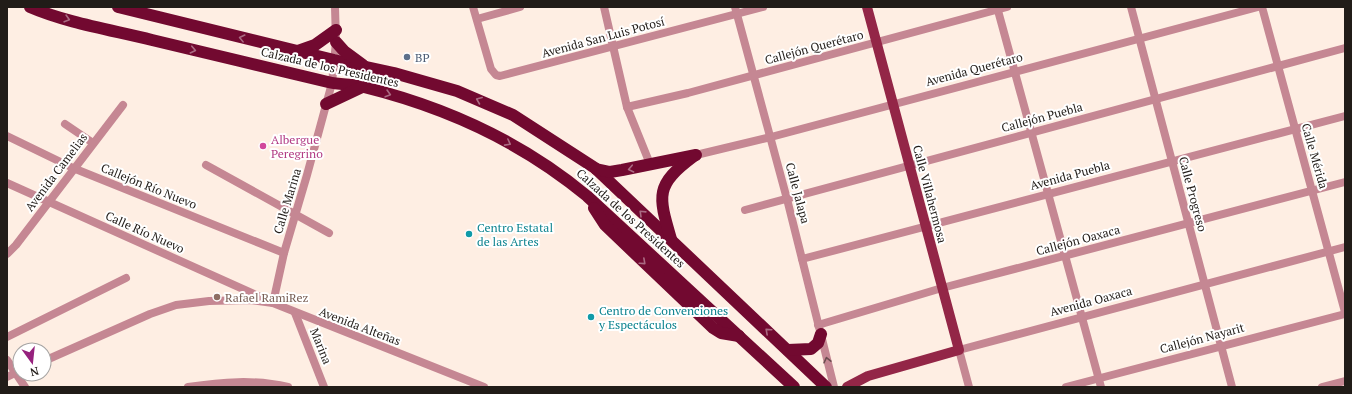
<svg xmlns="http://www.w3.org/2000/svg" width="1352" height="394" viewBox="0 0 1352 394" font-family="'PT Serif',serif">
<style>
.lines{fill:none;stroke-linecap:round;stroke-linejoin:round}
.minor{stroke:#c58793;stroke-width:8}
.major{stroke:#932647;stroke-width:10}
.highway{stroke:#720930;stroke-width:12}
.oneway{stroke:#aa6b83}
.oneway2{stroke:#6b4c4f}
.service-dot{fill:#5c6f8a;stroke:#fff;stroke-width:1.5}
.hotel-dot{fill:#d1479c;stroke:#fff;stroke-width:1.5}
.culture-dot{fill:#0f9aa8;stroke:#fff;stroke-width:1.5}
.education-dot{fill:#8d6e63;stroke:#fff;stroke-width:1.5}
.labels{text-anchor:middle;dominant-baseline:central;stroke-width:4;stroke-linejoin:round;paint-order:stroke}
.street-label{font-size:12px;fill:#211c18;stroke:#fff}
.service-label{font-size:12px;fill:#4e5e75;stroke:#fff;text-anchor:start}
.hotel-label{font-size:12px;fill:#b23c85;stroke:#fff;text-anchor:start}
.culture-label{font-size:12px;fill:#0d838f;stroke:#fff;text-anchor:start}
.education-label{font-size:12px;fill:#785e54;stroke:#fff;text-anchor:start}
</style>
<rect width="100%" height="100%" fill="#feeee3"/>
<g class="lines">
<g class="minor">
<path d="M473,7l18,62 5,6 4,1 263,-69"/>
<path d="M604,7l23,100 23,57"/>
<path d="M735,7l52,192 47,188"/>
<path d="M997,7l104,380"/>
<path d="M1131,7l101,380"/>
<path d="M1262,7l83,305"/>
<path d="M477,19l43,-12"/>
<path d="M627,107l61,-14 319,-86"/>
<path d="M65,124l28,19"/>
<path d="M7,136l66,32 211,85"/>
<path d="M696,155l75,-18 487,-130"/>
<path d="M206,165l123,68"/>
<path d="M7,183l258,116"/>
<path d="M745,210l600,-162"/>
<path d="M7,254l9,-9 107,-140"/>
<path d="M802,259l543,-143"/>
<path d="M273,303l11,-50 23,-78 25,-92 4,-41 -1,-35"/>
<path d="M295,313l29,74"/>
<path d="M818,325l124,-37 403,-106"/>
<path d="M7,337l119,-59"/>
<path d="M7,360l18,27"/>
<path d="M44,361l106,-47 26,-9 33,-4 41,-1 23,3 211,84"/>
<path d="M7,377l12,-6"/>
<path d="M188,387c33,-5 67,-8 100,0"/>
<path d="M969,387l-10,-37 386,-103"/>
<path d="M1066,387l279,-73"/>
<path d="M1322,387l23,-6"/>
</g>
<path class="major" d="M847,387l21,-11 91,-26 -92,-343"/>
<g class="highway">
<path d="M30,7c37,16 82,23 122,33 59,14 117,28 176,42 12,3 24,2 36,5 81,20 158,55 223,109l207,191"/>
<path d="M118,7l216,53 60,13 63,18 56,24 82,53 231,219"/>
<path d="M336,42l8,9 19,14"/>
<path d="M298,51l17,-6 21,-15"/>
<path d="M326,104l36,-17"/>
<path d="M596,169l14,3 12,-2 74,-15"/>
<path d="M594,208l11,17 108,103 8,5 18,3"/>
<path d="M671,239c-13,-44 -16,-54 23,-83"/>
<path d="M788,350l23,-1 7,-6 3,-9"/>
</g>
</g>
<defs><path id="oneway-chevron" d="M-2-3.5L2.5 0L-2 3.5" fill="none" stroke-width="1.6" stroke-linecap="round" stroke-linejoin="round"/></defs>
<g class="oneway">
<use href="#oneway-chevron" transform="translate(67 19) rotate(16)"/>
<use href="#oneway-chevron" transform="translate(242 38) rotate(-166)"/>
<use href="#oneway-chevron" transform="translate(193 50) rotate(13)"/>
<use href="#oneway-chevron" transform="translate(388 94) rotate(16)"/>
<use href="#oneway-chevron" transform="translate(479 100) rotate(-158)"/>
<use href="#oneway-chevron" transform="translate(508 143) rotate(28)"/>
<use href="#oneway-chevron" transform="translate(631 169) rotate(168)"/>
<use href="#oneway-chevron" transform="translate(642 213) rotate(-136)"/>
<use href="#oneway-chevron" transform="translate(643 262) rotate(42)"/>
<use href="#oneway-chevron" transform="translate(768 331) rotate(-138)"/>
</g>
<use class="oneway2" href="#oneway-chevron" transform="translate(827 360) rotate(-103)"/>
<circle class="service-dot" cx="407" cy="57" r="4"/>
<circle class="hotel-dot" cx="263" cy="146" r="4"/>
<g class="culture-dot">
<circle cx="469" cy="234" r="4"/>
<circle cx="591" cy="317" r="4"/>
</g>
<circle class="education-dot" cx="217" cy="297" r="4"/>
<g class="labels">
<g class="street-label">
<text transform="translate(603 37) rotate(-15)">Avenida San Luis Potosí</text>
<text transform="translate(814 47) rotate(-15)">Callejón Querétaro</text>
<text transform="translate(330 67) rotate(13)">Calzada de los Presidentes</text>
<text transform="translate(974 69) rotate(-15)">Avenida Querétaro</text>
<text transform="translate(1042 117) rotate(-15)">Callejón Puebla</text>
<text transform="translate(1315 156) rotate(74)">Calle Mérida</text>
<text transform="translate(56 172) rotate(-53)">Avenida Camelias</text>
<text transform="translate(1070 175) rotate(-15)">Avenida Puebla</text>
<text transform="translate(149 186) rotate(22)">Callejón Río Nuevo</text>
<text transform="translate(798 193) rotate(75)">Calle Jalapa</text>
<text transform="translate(930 194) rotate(75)">Calle Villahermosa</text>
<text transform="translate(1193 194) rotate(75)">Calle Progreso</text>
<text transform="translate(287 201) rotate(-73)">Calle Marina</text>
<text transform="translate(631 218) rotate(42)">Calzada de los Presidentes</text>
<text transform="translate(145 232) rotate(24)">Calle Río Nuevo</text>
<text transform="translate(1078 240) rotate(-15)">Callejón Oaxaca</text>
<text transform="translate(1091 301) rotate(-15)">Avenida Oaxaca</text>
<text transform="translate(360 326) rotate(21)">Avenida Alteñas</text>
<text transform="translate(1202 338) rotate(-15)">Callejón Nayarit</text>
<text transform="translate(321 346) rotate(68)">Marina</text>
</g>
<g class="service-label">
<text x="415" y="57">BP</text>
</g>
<g class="hotel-label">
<text x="271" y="139">Albergue<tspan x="271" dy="14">Peregrino</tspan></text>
</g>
<g class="culture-label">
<text x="477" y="227">Centro Estatal<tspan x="477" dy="14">de las Artes</tspan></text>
<text x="599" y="310">Centro de Convenciones<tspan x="599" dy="14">y Espectáculos</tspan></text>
</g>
<g class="education-label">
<text x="225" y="297">Rafael RamiRez</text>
</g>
</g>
<rect width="1352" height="394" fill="none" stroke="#211c18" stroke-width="16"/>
<g transform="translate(32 362) rotate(165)"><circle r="19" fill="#ffffff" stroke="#a6a4a3"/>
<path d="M0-3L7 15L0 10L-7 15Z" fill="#96217d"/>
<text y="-6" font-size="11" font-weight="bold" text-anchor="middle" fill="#211c18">N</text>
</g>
</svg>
